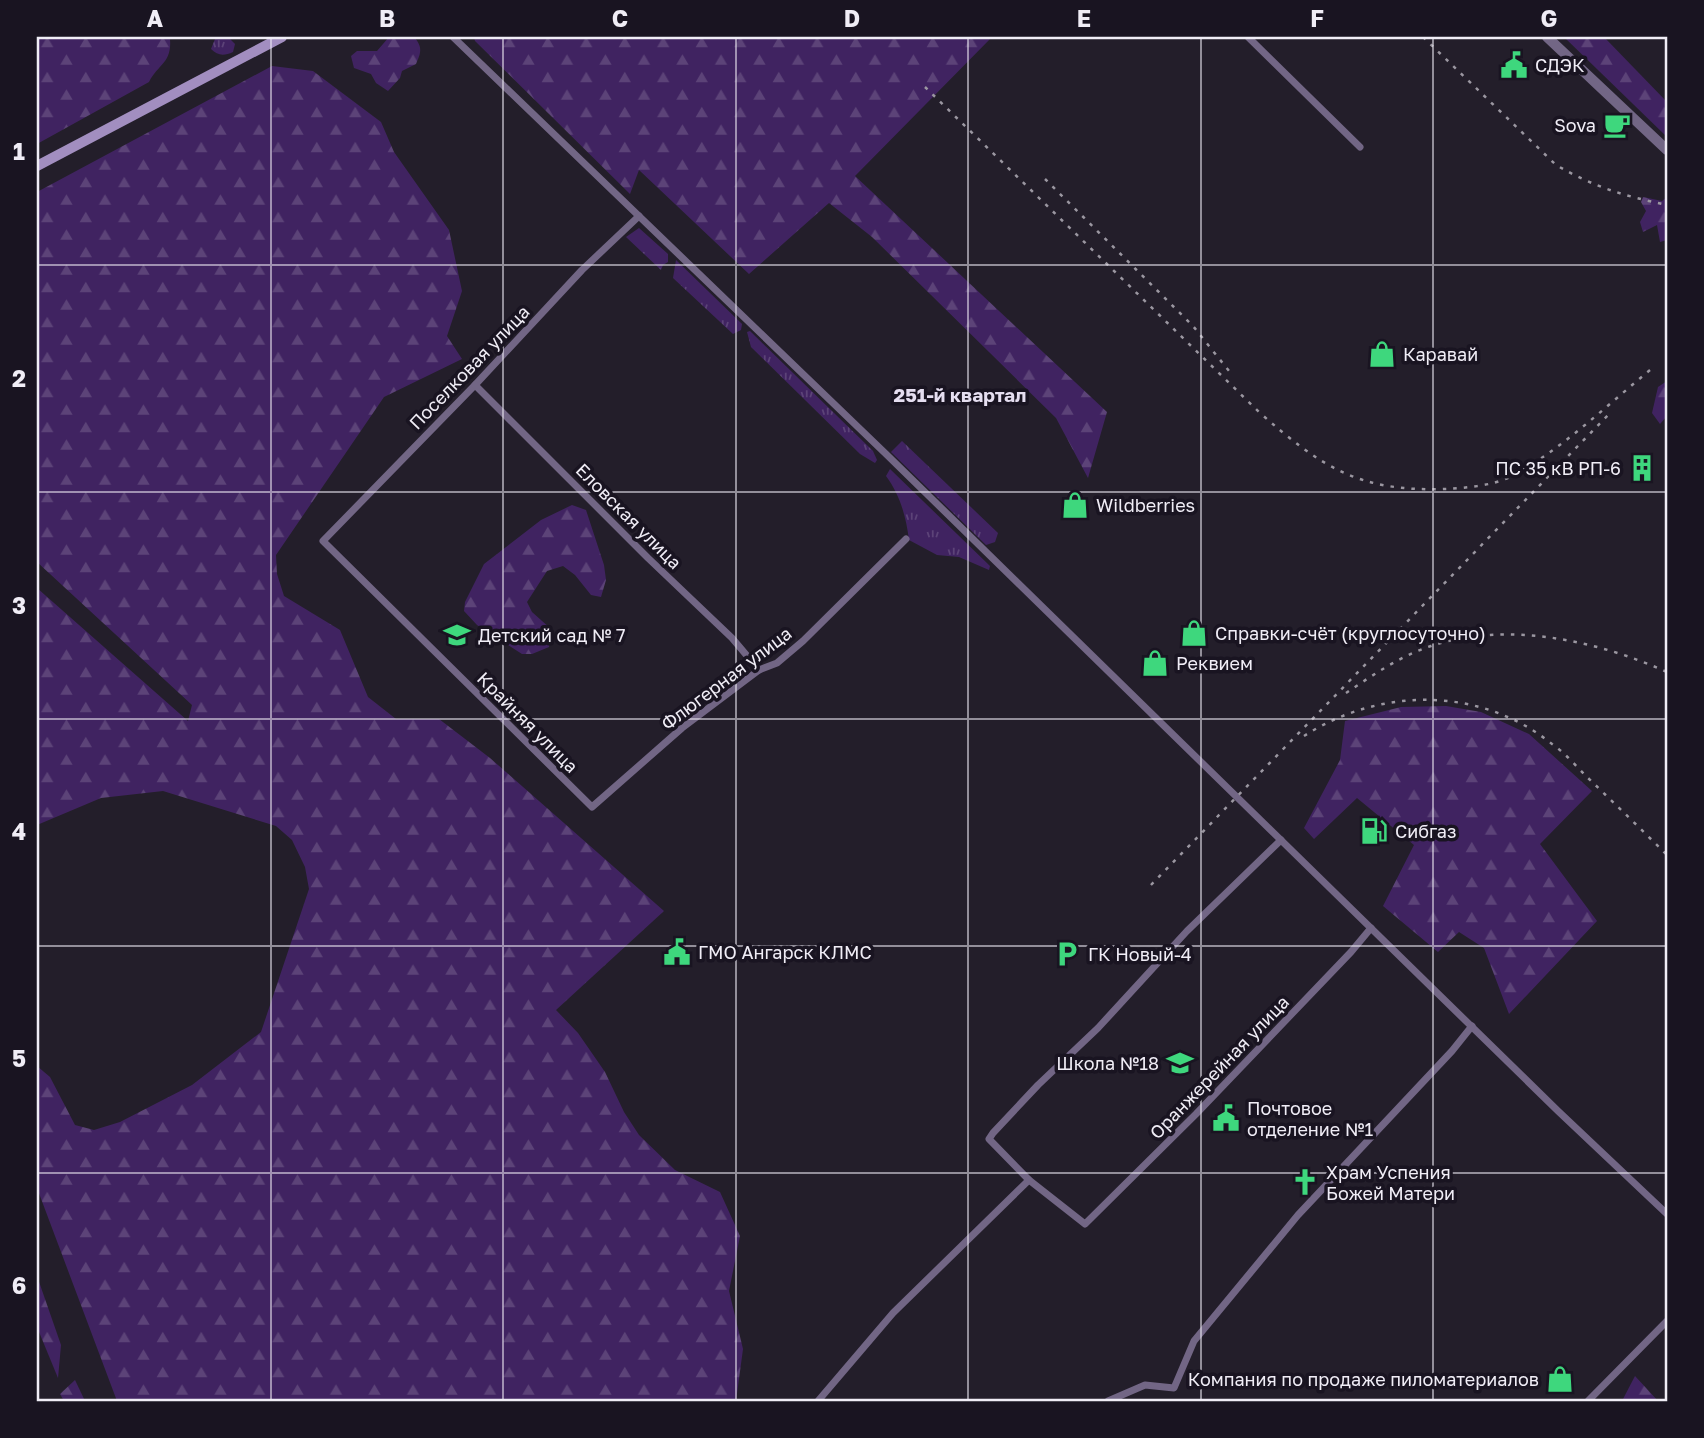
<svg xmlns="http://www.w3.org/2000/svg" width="1704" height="1438" viewBox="0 0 1704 1438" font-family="'Golos Text',sans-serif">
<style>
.grass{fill:url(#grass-tufts)}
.forest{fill:url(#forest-firs)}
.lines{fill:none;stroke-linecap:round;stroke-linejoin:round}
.minor{stroke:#726685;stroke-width:7}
.tertiary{stroke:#726685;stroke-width:10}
.secondary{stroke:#a28ec0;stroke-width:10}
.rail{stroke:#9b97a1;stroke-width:2.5;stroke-dasharray:3.5 7;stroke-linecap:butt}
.grid{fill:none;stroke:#f0edf6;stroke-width:2;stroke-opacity:0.55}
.labels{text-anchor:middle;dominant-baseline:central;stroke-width:7;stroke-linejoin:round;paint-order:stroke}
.poi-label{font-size:18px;fill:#f0edf6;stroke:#191421;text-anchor:start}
.street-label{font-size:18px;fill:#f0edf6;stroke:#191421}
.neighbourhood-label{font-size:19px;font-weight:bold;fill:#e5def0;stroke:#191421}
.neatline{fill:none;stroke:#f0edf6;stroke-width:2.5}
.grid-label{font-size:23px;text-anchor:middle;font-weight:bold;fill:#f0edf6}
</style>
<defs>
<pattern id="grass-tufts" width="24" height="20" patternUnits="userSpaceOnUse" patternTransform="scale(1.75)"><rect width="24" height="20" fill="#402361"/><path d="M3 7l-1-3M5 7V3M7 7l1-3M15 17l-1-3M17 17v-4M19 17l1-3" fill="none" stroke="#5c4378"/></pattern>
<pattern id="forest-firs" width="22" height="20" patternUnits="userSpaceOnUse" patternTransform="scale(1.75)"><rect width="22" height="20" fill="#402361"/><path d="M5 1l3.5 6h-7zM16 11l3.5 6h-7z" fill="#5c4378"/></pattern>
</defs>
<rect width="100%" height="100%" fill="#231e2a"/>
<g class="grass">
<path d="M220,37h8l7,7 -2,8c-9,4 -15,4 -22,-3l4,-10z"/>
<path d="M639,228l29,26v8l-5,3 -2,5 -35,-33z"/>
<path d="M676,260l66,64 -1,6 -8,4 -60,-56z"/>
<path d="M750,331l123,120 4,9 -2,3 -15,-9 -109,-107 -4,-15z"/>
<path d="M902,441l96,92 -3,9 -9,3 -95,-93z"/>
<path d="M890,469l100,97 -1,4 -30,-13 -22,-2 -28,-15c-3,-24 -9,-45 -23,-64z"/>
</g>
<g class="forest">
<path d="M37,37h129l4,2c2,24 -12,25 -21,43l-112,62z"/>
<path d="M389,37h25c9,10 7,16 2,27l-14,7 -2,7 -12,13 -12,-8 -5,-9 -17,-6 -3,-12 6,-5h20z"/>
<path d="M474,37h518l-137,139 252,236 -19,66 -32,-60 -184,-181 -43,-34 -80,71 -110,-104 -9,24 -155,-153z"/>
<path d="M1564,37h40l63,65v35z"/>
<path d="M272,66l41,5 68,51 13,30 55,78 13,61 -15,45 15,23 -78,38 -108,158 1,19 7,22 56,34 28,67 28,22h43l51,39 174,153 -108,99 22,23 27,39 19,40 15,23 36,35 45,22 20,44 -11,55 14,58 -7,52h-619l-80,-213v-122l13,11 25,48 19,5 26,-8 72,-37 69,-53 48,-143 -4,-22 -13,-27 -16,-14 -113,-35 -62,7 -64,27v-237l151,133 4,-16 -155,-143v-370z"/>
<path d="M1643,197l19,4 5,-4v43l-7,2 -3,-17 -14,7 -3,-10 6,-11 -5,-9z"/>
<path d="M1667,381v35l-7,8 -8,-11 6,-26z"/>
<path d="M572,505l14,5 18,55 2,15 -5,17 -10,-2 -16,-20 -12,-9 -16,5 -20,31 5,10 19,17 -2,18 -17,7h-10l-45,-29 -13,-14 1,-9 19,-38 57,-44z"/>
<path d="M1446,706l35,6 48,22 63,57 -52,53 57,77 -88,93 -25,-66 -25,-16 -21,20 -55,-46 31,-61 -57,-47 -43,41 -10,-11 36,-68 5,-39 56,-14z"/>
<path d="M37,1276l24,69 -3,33 -21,-51z"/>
<path d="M1635,1376l23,25h-36z"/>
<path d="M75,1380l10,21h-21l-4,-7z"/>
</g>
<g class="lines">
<g class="minor">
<path d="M453,37l433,417 672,657 109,103"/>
<path d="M1248,37l112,110"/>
<path d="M639,216l-57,54 -107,115 -152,156 269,266 90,-79 77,-58 18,-7 26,-22 103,-102"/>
<path d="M475,385l173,173 84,80 27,32"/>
<path d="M1281,840l-94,91 -89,97 -60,57 -45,48 -4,6 40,41 56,44 111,-110 155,-162 20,-24"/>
<path d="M818,1401l75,-88 136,-133"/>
<path d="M1108,1401l37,-16 29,3 20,-47 104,-126 154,-164 20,-25"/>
<path d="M1588,1401l79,-80"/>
</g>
<path class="tertiary" d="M1547,37l120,113"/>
<path class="secondary" d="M37,166l245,-129"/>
<g class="rail">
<path d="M1423,37l133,128c38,22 68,31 111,40"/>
<path d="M925,87l334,325c62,55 100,80 185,77 21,-1 49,-3 68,-13 52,-28 97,-73 143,-110"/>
<path d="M1045,179l148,147 36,45"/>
<path d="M1346,693c27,-18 54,-37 85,-47 76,-25 165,-6 236,26"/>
<path d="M1304,736c76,-49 176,-50 248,8 13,9 24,22 35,33 27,26 54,52 80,78"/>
<path d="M1151,885l458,-471"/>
</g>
</g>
<path class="grid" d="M271,37v1364M503,37v1364M736,37v1364M968,37v1364M1201,37v1364M1433,37v1364M37,265h1630M37,492h1630M37,719h1630M37,946h1630M37,1173h1630"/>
<defs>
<symbol id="civic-bare" viewBox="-9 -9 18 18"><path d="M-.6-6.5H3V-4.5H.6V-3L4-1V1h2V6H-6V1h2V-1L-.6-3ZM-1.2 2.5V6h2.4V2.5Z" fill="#3ed77d" stroke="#191421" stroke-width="2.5" paint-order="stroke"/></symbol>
<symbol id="cafe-bare" viewBox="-9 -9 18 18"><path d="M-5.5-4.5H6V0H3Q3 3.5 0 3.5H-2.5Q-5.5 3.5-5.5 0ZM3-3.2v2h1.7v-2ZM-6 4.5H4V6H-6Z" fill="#3ed77d" stroke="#191421" stroke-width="2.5" paint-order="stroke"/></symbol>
<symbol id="shop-bare" viewBox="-9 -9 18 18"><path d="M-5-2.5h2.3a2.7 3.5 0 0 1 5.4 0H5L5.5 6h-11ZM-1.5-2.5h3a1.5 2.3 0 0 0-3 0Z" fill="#3ed77d" stroke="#191421" stroke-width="2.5" paint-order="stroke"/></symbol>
<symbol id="building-bare" viewBox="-9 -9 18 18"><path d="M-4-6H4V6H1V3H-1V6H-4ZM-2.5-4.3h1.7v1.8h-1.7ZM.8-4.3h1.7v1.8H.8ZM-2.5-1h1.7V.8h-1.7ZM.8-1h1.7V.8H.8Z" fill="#3ed77d" stroke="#191421" stroke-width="2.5" paint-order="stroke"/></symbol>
<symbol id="school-bare" viewBox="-9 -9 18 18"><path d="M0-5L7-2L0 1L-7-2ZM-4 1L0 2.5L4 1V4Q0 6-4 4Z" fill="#3ed77d" stroke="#191421" stroke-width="2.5" paint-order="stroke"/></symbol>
<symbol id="fuel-bare" viewBox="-9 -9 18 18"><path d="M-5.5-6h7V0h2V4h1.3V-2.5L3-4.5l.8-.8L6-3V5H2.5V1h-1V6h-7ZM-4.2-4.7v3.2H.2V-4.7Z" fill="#3ed77d" stroke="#191421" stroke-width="2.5" paint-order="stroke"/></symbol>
<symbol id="parking-bare" viewBox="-9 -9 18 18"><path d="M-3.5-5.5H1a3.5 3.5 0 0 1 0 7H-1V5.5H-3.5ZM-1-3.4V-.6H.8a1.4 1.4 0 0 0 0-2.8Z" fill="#3ed77d" stroke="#191421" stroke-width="2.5" paint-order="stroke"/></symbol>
<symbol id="church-bare" viewBox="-9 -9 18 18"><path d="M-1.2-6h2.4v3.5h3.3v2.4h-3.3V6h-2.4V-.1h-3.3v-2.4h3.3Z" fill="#3ed77d" stroke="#191421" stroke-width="2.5" paint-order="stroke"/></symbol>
</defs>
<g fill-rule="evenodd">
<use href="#civic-bare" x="1495" y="46" width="38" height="38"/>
<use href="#cafe-bare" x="1598" y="106" width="38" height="38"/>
<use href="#shop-bare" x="1363" y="335" width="38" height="38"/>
<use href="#building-bare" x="1623" y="449" width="38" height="38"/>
<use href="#shop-bare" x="1056" y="486" width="38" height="38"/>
<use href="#shop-bare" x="1175" y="614" width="38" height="38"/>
<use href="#school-bare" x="438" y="616" width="38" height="38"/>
<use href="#shop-bare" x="1136" y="644" width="38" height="38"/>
<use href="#fuel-bare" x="1355" y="812" width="38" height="38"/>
<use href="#civic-bare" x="658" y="933" width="38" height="38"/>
<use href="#parking-bare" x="1048" y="935" width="38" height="38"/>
<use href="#school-bare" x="1161" y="1044" width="38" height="38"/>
<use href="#civic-bare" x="1207" y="1099" width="38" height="38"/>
<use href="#church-bare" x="1286" y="1163" width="38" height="38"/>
<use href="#shop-bare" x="1541" y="1360" width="38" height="38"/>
</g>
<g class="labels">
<g class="poi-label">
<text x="1535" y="65">СДЭК</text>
<text x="1596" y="125" text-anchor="end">Sova</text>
<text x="1403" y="354">Каравай</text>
<text x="1621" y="468" text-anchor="end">ПС 35 кВ РП-6</text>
<text x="1096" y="505">Wildberries</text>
<text x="1215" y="633">Справки-счёт (круглосуточно)</text>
<text x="478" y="635">Детский сад № 7</text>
<text x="1176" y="663">Реквием</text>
<text x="1395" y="831">Сибгаз</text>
<text x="698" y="952">ГМО Ангарск КЛМС</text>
<text x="1088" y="954">ГК Новый-4</text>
<text x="1159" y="1063" text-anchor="end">Школа №18</text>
<text x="1247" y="1108">Почтовое<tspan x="1247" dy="21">отделение №1</tspan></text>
<text x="1326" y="1172">Храм Успения<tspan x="1326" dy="21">Божей Матери</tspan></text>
<text x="1539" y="1379" text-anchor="end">Компания по продаже пиломатериалов</text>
</g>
<g class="street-label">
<text transform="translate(469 367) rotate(-46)">Поселковая улица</text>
<text transform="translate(629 516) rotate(45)">Еловская улица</text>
<text transform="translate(726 678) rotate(-37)">Флюгерная улица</text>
<text transform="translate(528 722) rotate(45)">Крайняя улица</text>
<text transform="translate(1219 1067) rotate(-46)">Оранжерейная улица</text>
</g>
<g class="neighbourhood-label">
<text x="960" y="394">251-й квартал</text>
</g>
</g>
<rect width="1704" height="1438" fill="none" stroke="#191421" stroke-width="77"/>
<rect x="38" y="38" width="1628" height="1362" class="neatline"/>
<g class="grid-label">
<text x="155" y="27">A</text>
<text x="387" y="27">B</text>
<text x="620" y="27">C</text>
<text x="852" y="27">D</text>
<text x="1084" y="27">E</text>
<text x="1317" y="27">F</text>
<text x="1549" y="27">G</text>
<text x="19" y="160">1</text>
<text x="19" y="387">2</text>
<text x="19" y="614">3</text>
<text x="19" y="840">4</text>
<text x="19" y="1067">5</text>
<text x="19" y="1294">6</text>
</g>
</svg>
